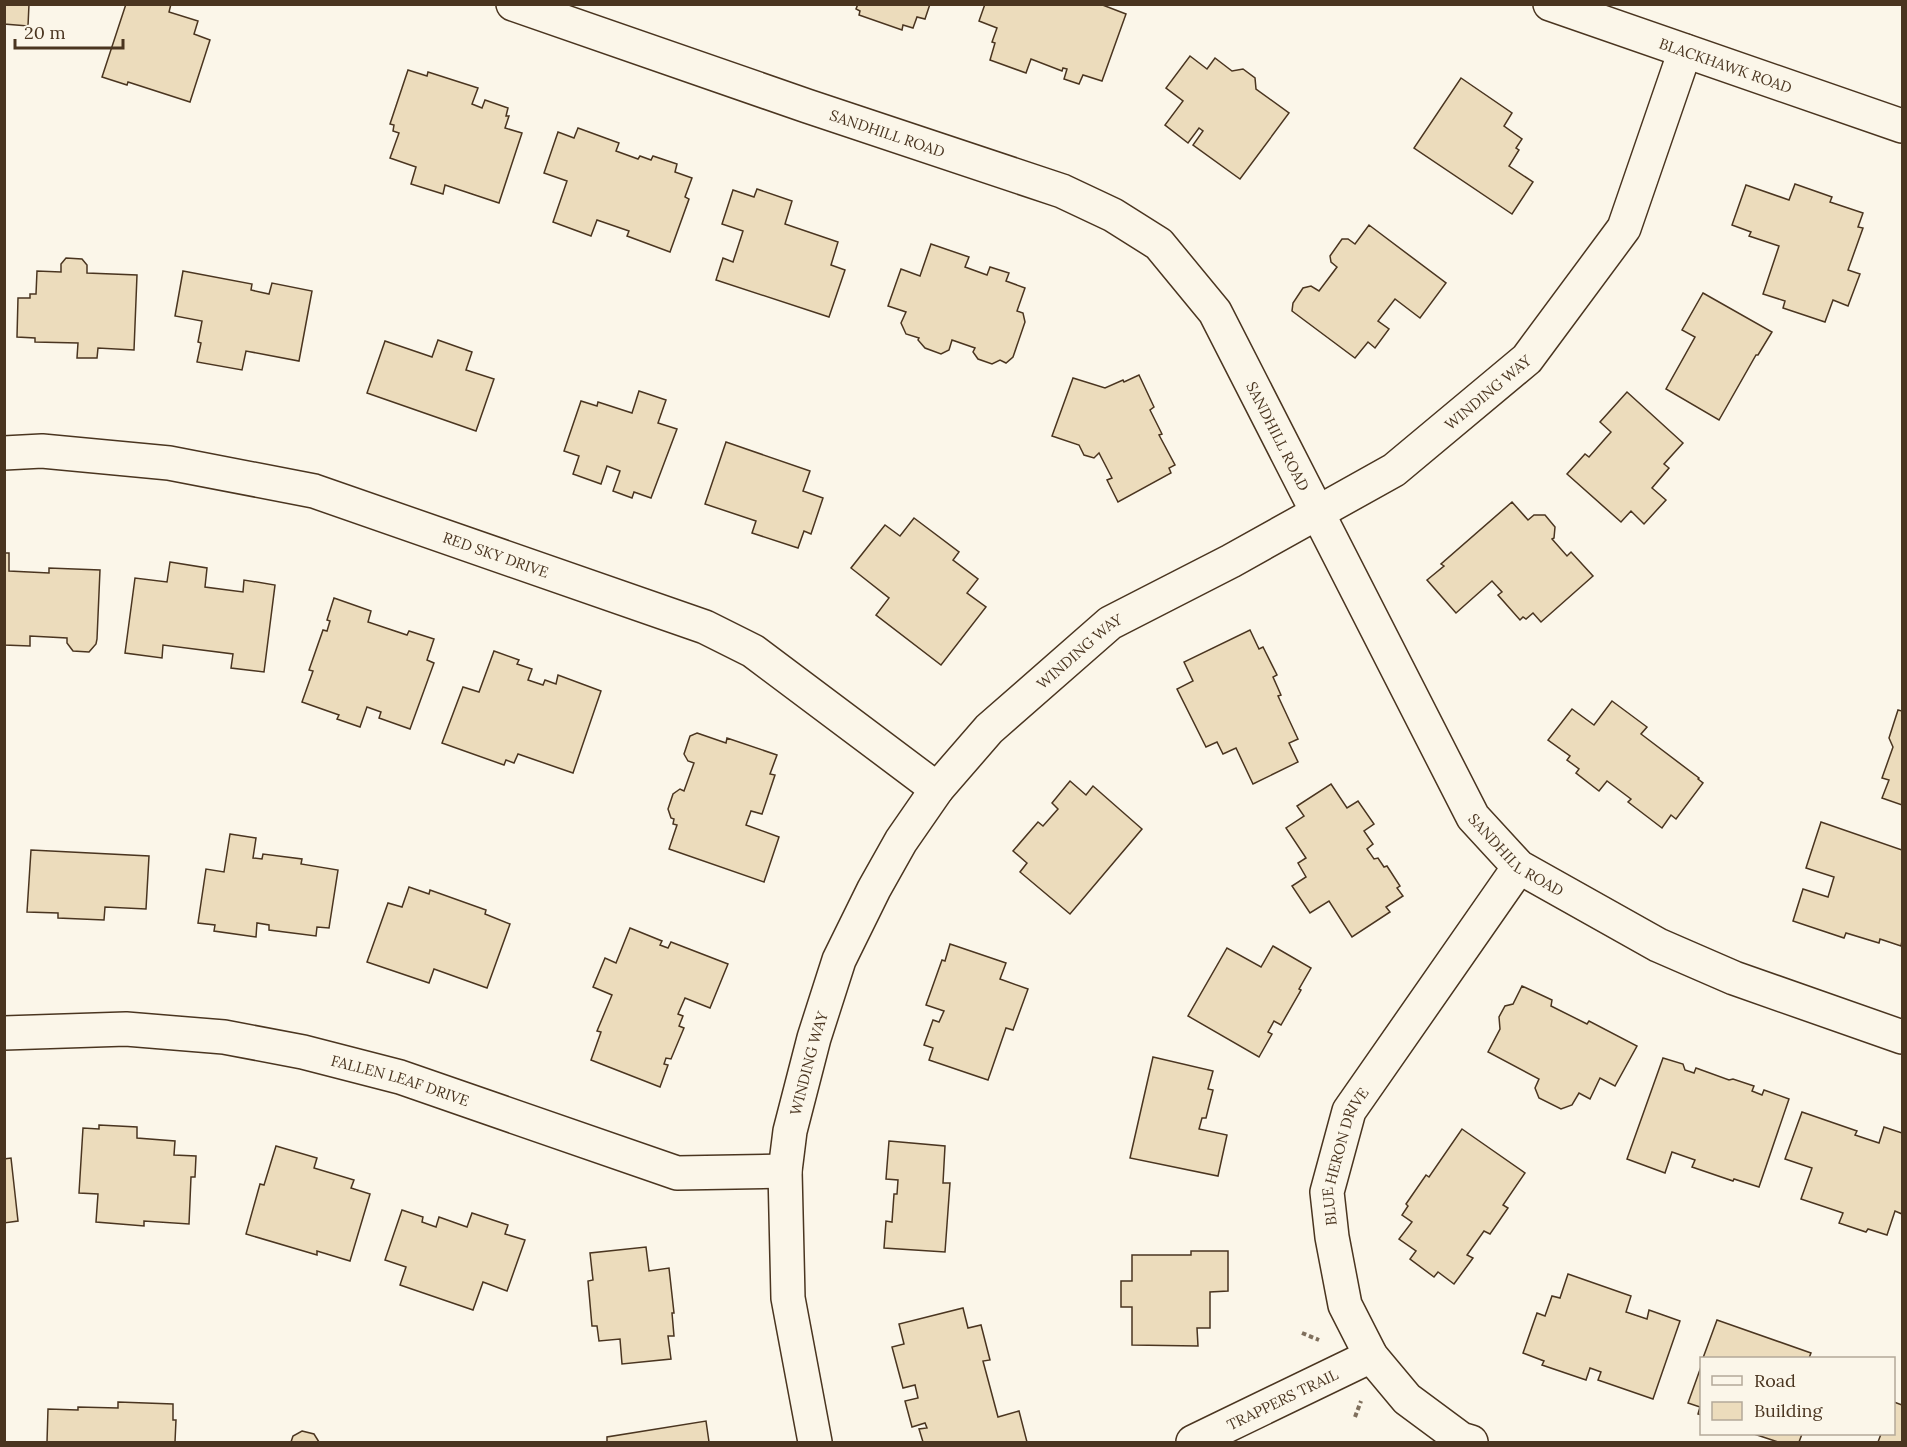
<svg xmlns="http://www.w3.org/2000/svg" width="1907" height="1447" viewBox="0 0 1907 1447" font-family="Lora,serif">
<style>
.building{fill:#ecdcbc;stroke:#4a3520;stroke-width:1.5}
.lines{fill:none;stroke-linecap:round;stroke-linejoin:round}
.street-casing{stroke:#4a3520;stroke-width:36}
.path{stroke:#7f6f5c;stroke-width:4;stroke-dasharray:4.5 3;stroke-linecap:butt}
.street{stroke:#fbf6e9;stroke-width:33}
.labels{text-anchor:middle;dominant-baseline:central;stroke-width:4.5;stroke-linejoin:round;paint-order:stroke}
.street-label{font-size:15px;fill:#4a3520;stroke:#fbf6e9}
</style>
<rect width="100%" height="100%" fill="#fbf6e9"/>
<g class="building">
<path d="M4,4h25l-1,22 -24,-2z"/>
<path d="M126,4h45l-2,8 29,9 -4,13 16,6 -20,62 -62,-20 -1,3 -25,-8z"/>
<path d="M858,4h72l-5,15 -8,-2 -4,11 -10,-3 -1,5 -43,-15 1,-4 -4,-2z"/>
<path d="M985,4h115l26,10 -24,67 -19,-6 -4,9 -15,-5 3,-10 -4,-1 -1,3 -31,-12 -5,14 -36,-13 5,-17 -3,-1 5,-14 -18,-7z"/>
<path d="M1190,56l17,13 8,-11 17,13 11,-2 12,9 1,11 33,24 -49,66 -47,-34 10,-14 -4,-3 -11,15 -23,-18 18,-24 -17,-13z"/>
<path d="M408,70l19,6 1,-4 50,16 -6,16 10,4 3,-8 23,8 -2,8h3l-4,12 17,5 -23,70 -54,-18 -2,9 -32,-10 5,-17 -26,-9 9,-25 -6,-2 1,-6 -4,-1z"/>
<path d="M1461,78l51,35 -8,13 18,13 -6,9 3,2 -10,16 24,16 -21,32 -98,-66z"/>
<path d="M578,128l41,15 -3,8 22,8 2,-3 11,4 2,-4 24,8 -2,8 17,6 -7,19 4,2 -19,53 -43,-16 2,-5 -32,-11 -6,16 -38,-14 14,-41 -23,-8 14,-41 16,6z"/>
<path d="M1795,184l37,13 -2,5 33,11 -5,14 5,1 -15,42 12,4 -12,32 -15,-6 -8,22 -42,-14 2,-7 -22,-7 16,-48 -30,-10 2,-4 -19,-7 14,-40 43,15z"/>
<path d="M757,189l35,12 -7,23 53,18 -7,23 14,5 -16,47 -113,-37 7,-22 10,4 10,-31 -21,-7 11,-34 21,7z"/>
<path d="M1369,225l77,58 -26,35 -25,-19 -17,22 11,8 -14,19 -7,-6 -13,16 -63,-47 1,-8 10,-15 8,-2 8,5 18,-24 -6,-5 -1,-6 12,-17h6l7,5z"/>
<path d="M931,244l38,13 -4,10 22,8 3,-8 19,6 -3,8 19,7 -8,23 6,2 2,9 -12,35 -7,6 -6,-3 -8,4 -14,-5 -5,-7 2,-4 -23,-8 -3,10 -8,4 -16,-6 -7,-8 1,-2 -13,-4 -5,-11 5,-11 -18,-6 13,-37 19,7z"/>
<path d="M66,258l16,1 5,6v8l50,2 -3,75 -36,-2 -1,10h-20l1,-15 -43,-1v-4l-18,-1 1,-39h12v-4h6l1,-23 24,1v-8z"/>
<path d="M183,271l69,13 -1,6 18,4 3,-11 40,8 -13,70 -53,-10 -4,19 -45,-8 4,-19 -3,-1 4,-21 -27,-5z"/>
<path d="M1703,293l69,39 -14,23h-2l-37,65 -53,-31 29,-52 -13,-7z"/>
<path d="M438,340l34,12 -6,18 28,9 -18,52 -109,-38 18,-52 47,16z"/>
<path d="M1139,375l15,32 -4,3 12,24 -3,1 16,30 -6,3 2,5 -53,29 -11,-22 5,-2 -13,-25 -5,5 -10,-3 -5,-10 -27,-9 21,-58 32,10 18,-8 1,2z"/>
<path d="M639,391l27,9 -8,23 19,6 -26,69 -17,-6 -2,6 -19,-7 7,-20 -13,-5 -6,18 -28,-10 6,-18 -15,-5 17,-50 16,5 1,-4 34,11z"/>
<path d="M1627,392l56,51 -19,21 5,4 -17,20 14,12 -22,24 -13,-13 -10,11 -54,-48 18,-20 4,3 22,-25 -11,-10z"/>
<path d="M726,442l84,29 -7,20 20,7 -12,36 -7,-3 -6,17 -46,-15 4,-12 -51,-17z"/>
<path d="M1512,502l16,18 6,-5h11l10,12 -1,11 -2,1 15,17 4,-4 22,24 -52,46 -8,-9 -7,6 -3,-2 -3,3 -22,-25 4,-3 -10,-11 -36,32 -29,-33 17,-14 -3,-2z"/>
<path d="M914,518l45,34 -6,8 25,19 -11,14 19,14 -45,58 -65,-50 13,-17 -38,-30 34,-43 15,11z"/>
<path d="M4,553h5v18l40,2v-5l51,2 -3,69 -1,5 -7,8 -16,-1 -6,-8v-5l-37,-2v10l-26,-1z"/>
<path d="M170,562l37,6 -2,19 38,5 1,-12 31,5 -11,87 -33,-4 2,-14 -70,-9 -1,13 -37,-5 10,-75 32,4z"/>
<path d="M334,598l37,13 -3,11 39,13 2,-4 25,8 -7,21 7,3 -24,66 -31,-11 2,-6 -14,-5 -7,20 -23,-8 2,-4 -37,-13 11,-31 -4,-1 14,-40 4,1 3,-10 -3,-1z"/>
<path d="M1250,630l9,19 4,-2 14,28 -4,2 8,18 -3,1 20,43 -9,4 9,19 -45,22 -17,-36 -13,6 -6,-12 -11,5 -29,-58 16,-8 -9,-19z"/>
<path d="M494,651l25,9 -2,4 15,5 -4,11 15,5 2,-5 11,4 2,-9 43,16 -28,82 -55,-19 -4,9 -8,-3 -2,5 -62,-22 21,-56 16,5z"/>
<path d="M1612,701l35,26 -6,7 58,44 -1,1 5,4 -27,36 -5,-4 -9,13 -34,-26 3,-3 -24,-18 -8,10 -23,-18 3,-4 -12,-9 3,-4 -22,-16 24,-31 22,16z"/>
<path d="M1898,710l4,1v94l-20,-7 7,-18 -7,-2 11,-31 -4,-9z"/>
<path d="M697,733l29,10 1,-5 50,17 -7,19 5,1 -13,39 -11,-3 -5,14 33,12 -15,45 -95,-33 8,-24 -4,-1 1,-5 -3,-1 -3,-9 5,-15 7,-5 4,2 10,-28 -6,-2 -4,-7 6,-18z"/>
<path d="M1070,781l16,14 7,-9 49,43 -72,85 -50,-42 7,-9 -14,-12 25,-29 5,4 15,-17 -6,-6z"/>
<path d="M1331,784l16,24 11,-7 16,23 -10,7 9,13 -6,5 7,10 4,-1 6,9 3,-1 13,20 -3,2 6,8 -17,11 4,5 -38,25 -23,-36 -19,12 -18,-27 14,-9 -8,-14 8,-5 -20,-30 18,-12 -7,-10z"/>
<path d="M1821,822l81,28v91l-1,5 -21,-7 -1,4 -33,-10 -2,5 -51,-17 10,-32 25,8 6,-20 -28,-9z"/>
<path d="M230,834l26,4 -3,20 9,1 1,-5 39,5 -1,5 37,6 -9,58 -12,-1 -1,9 -47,-6v-5l-12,-2 -1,14 -42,-6 1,-6 -17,-2 8,-54 18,3z"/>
<path d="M31,850l118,6 -3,53 -41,-2 -1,13 -46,-2v-5l-31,-1z"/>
<path d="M409,887l20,7 1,-4 56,20 -1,4 25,10 -23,64 -53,-19 -5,14 -62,-21 21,-59 14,4z"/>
<path d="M630,928l32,13 -2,4 8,3 3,-6 57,22 -18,44 -25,-10 -7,16 5,2 -4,10 5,2 -13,31 -5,-1 -2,6 4,1 -8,22 -69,-27 10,-28 -4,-1 15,-36 -19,-8 12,-29 11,5z"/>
<path d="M950,944l56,19 -6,16 28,10 -15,41 -7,-2 -18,52 -59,-20 4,-12 -9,-3 9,-25 6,2 5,-11 -18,-6 16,-45 3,1z"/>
<path d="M1273,946l38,22 -12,21 2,1 -20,35 -7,-4 -6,11 4,2 -13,23 -71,-41 39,-68 34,19z"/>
<path d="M1522,986l30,14 -1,6 36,18 2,-3 48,25 -22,40 -15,-8 -10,21 -11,-6 -7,12 -11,4 -22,-11 -4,-10 4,-9 -51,-27 12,-23 -1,-12 6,-11 8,-2z"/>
<path d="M1153,1057l60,14 -5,18 5,1 -7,28h-4l-3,11 28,6 -9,41 -88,-18z"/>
<path d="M1663,1058l20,6 2,6 9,3 2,-5 33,12 4,-1 21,7 -2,5 10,4 2,-5 25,9 -30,88 -25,-8 -1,2 -41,-14 3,-7 -23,-8 -7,21 -38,-14z"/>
<path d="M1802,1112l55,19 -2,4 24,8 5,-16 18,6v81l-7,-3 -8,24 -19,-6 -2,3 -27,-9 4,-10 -42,-14 11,-31 -27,-9z"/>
<path d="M99,1125l38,2v11l38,3 -1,14 22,1 -1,21h-4l-2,47 -45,-3v5l-48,-4 2,-28 -19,-1 4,-65 16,1z"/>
<path d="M1462,1129l63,44 -22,32 5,3 -18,26 -6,-3 -17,24 6,3 -19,26 -16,-12 -4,5 -24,-18 6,-8 -17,-12 13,-17 -10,-7 6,-9 -2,-2 20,-29 3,2z"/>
<path d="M889,1141l56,5 -2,37h7l-5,69 -61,-4 2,-27 6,1 2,-28h3l1,-14 -12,-1z"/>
<path d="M276,1146l41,12 -3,10 40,12 -3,8 19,6 -20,67 -33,-10v4l-71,-21 14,-50 4,1z"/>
<path d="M11,1158l7,63 -14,2v-64z"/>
<path d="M402,1210l21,7 -1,5 14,5 3,-10 28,10 5,-14 36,12 -3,9 20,6 -18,51 -24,-9 -10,28 -73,-25 6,-18 -21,-7z"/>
<path d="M646,1247l3,24 20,-3 5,45h-2l2,23h-6l3,23 -49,5 -2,-25 -21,2 -2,-15h-5l-4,-45 5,-1 -3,-27z"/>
<path d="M1191,1251h37v40l-18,1v36h-13l1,18 -66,-1v-38h-11v-26h11v-26h59z"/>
<path d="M1568,1274l63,22 -5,16 21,7 2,-9 31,11 -27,78 -55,-19 3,-8 -11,-4 -4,12 -44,-15 2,-4 -21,-8 14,-40 8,3 7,-20 8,2z"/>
<path d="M963,1308l5,20 13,-3 9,35 -7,1 15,56 21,-6 8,31h-104l-4,-13 8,-1 -2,-5 -13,4 -7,-26 13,-3 -3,-13 -12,3 -11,-41 12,-3 -5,-20z"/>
<path d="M1717,1320l94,33 -2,5h-106z"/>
<path d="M1702,1364v51l-4,-1 2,-7 -12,-4z"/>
<path d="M118,1402l55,2v16h3l-1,22h-128l1,-33 30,1v-3l40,1z"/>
<path d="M1894,1402l8,3v37h-24l3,-8h13z"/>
<path d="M706,1421l3,21h-102v-5z"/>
<path d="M302,1431l12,3 5,8h-28l2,-6z"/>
<path d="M1754,1434h48l-3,8h-21z"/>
</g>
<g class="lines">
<defs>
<g id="street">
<path id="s1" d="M513,4l294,102 255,85 51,24 46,29 56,68 258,505 46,50 139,78 76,33 168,59"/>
<path id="s2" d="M1550,4l352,122"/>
<path id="s3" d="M4,453l38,-2 127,12 145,28 391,136 48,24 184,138"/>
<path id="s4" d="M4,1033l122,-4 98,8 79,15 97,25 277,96 108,-2"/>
<path id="s5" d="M815,1442l-27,-144 -3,-127 5,-40 24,-93 25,-78 35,-71 27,-48 36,-52 52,-60 121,-106 121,-62 163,-91 133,-111 97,-131 61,-177"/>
<path id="s6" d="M1193,1442l178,-86"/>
<path id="s7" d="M1471,1442l-10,-3 -54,-40 -36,-43 -26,-51 -13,-68 -5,-45 22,-81 170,-244"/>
</g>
</defs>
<use href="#street" class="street-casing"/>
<g class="path">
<path d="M1302,1333l17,7"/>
<path d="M1355,1417l6,-16"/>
</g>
<use href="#street" class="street"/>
</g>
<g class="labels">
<g class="street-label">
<text stroke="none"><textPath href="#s2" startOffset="186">BLACKHAWK ROAD</textPath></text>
<text stroke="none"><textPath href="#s1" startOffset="396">SANDHILL ROAD</textPath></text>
<text stroke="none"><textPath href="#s5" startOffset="1374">WINDING WAY</textPath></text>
<text stroke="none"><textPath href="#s1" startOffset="918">SANDHILL ROAD</textPath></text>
<text stroke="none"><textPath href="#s3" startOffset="506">RED SKY DRIVE</textPath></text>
<text stroke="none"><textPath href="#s5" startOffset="888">WINDING WAY</textPath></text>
<text stroke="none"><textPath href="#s1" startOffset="1404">SANDHILL ROAD</textPath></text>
<text stroke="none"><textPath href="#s5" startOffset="384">WINDING WAY</textPath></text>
<text stroke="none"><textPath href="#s4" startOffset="402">FALLEN LEAF DRIVE</textPath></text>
<text stroke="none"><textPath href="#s7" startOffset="344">BLUE HERON DRIVE</textPath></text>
<text stroke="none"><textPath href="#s6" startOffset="99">TRAPPERS TRAIL</textPath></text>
</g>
</g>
<rect width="1907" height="1447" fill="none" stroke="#4a3520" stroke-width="12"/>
<rect x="1700" y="1357" width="195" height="78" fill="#fbf6e9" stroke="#b4a999" stroke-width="1.5"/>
<rect x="1712" y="1376" width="30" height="9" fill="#fbf6e9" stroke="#b4a999" stroke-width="1.5"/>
<text x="1754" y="1387" font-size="18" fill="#4a3520">Road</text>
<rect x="1712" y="1402" width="30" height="18" fill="#ecdcbc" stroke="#b4a999" stroke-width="1.5"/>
<text x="1754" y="1417" font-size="18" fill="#4a3520">Building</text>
<path d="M15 39v9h108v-9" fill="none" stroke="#4a3520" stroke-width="3"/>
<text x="24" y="39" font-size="18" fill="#4a3520" stroke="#fbf6e9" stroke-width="4.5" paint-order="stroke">20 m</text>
</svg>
